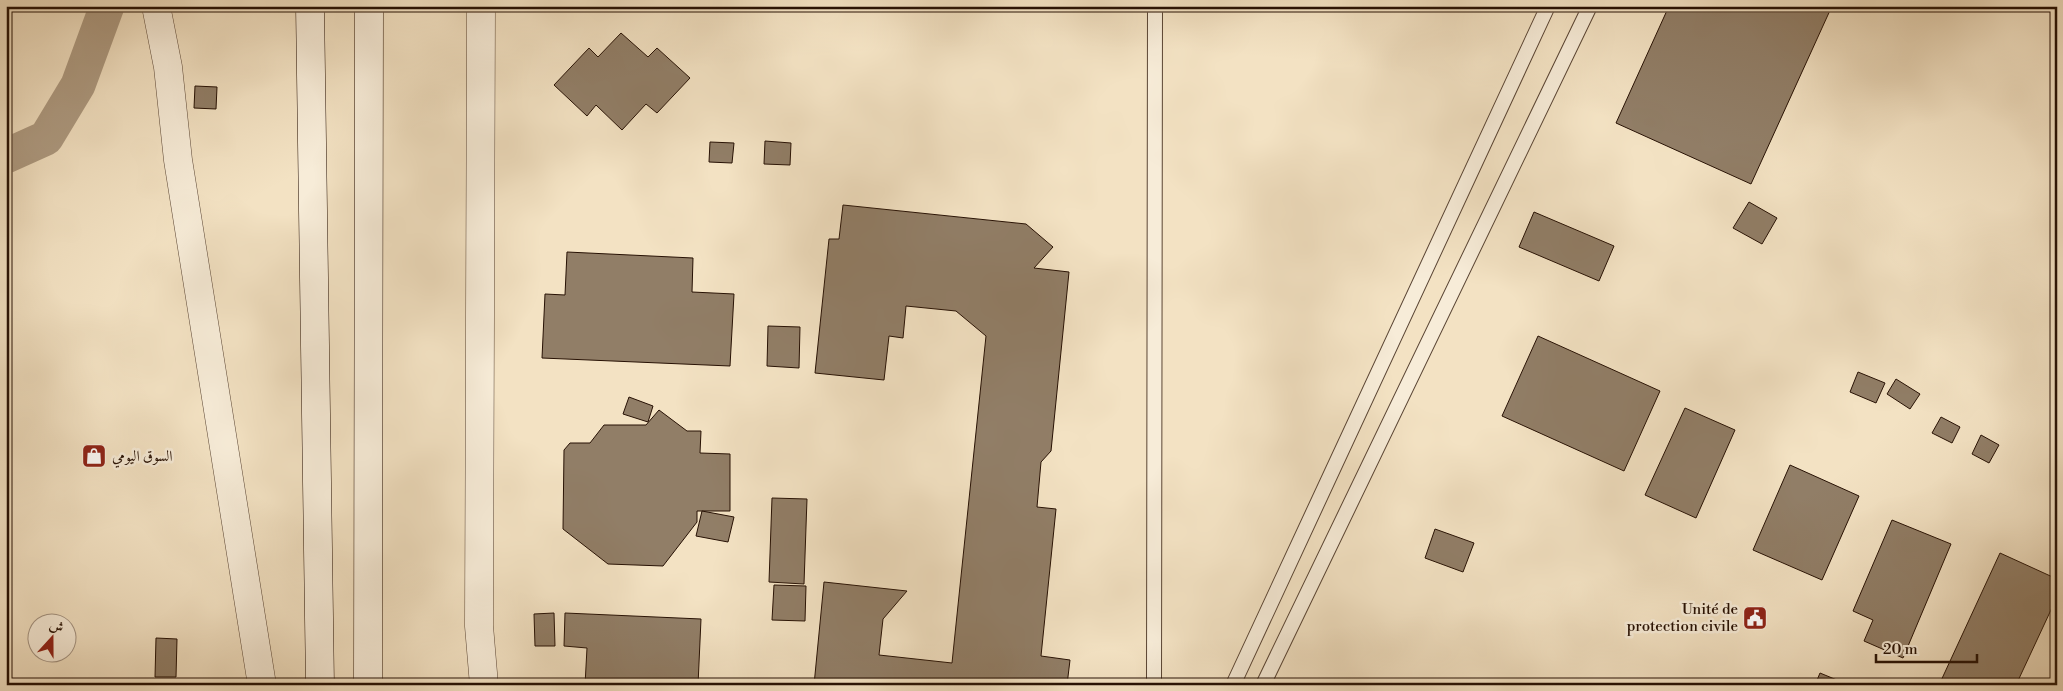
<svg xmlns="http://www.w3.org/2000/svg" width="2063" height="691" viewBox="0 0 2063 691" font-family="'Libre Bodoni',Amiri,serif">
<style>
.lines{fill:none;stroke-linecap:round;stroke-linejoin:round}
.canal{stroke:#ae9b82;stroke-width:35}
.building{fill:#917e67;stroke:#271104}
.lane-casing{stroke:#5a4534;stroke-width:16}
.street-casing{stroke:#5a4534;stroke-width:29}
.secondary-casing{stroke:#271104;stroke-width:29}
.lane{stroke:#f7ecd8;stroke-width:14}
.street{stroke:#f7ecd8;stroke-width:28}
.secondary{stroke:#f7ecd8;stroke-width:28}
.labels{text-anchor:middle;dominant-baseline:central;stroke-width:5;stroke-linejoin:round;paint-order:stroke}
.poi-label{font-size:15px;fill:#271104;stroke:#f7ecd8;text-anchor:start}
</style>
<rect width="100%" height="100%" fill="#f3e2c3"/>
<filter id="stains"><feTurbulence type="fractalNoise" baseFrequency=".004" numOctaves="4"/><feColorMatrix values="0 0 0 0 .2 0 0 0 0 .09 0 0 0 0 .02 0 0 0 .5 -.17"/></filter>
<radialGradient id="worn" r=".72"><stop offset=".6" stop-color="#630" stop-opacity="0"/><stop offset="1" stop-color="#630" stop-opacity=".3"/></radialGradient>
<g class="lines">
<path class="canal" d="M6,156l40,-18 32,-53 29,-79"/>
</g>
<g class="building">
<path d="M1669,6h163l-81,178 -135,-61z"/>
<path d="M621,33l27,24 9,-9 33,30 -33,35 -11,-9 -24,26 -26,-25 -9,11 -33,-31 35,-37 9,9z"/>
<path d="M195,86l22,1 -1,22 -22,-1z"/>
<path d="M765,141l26,2 -1,22 -26,-1z"/>
<path d="M710,142l24,1 -2,20 -23,-1z"/>
<path d="M1749,202l28,16 -15,26 -29,-16z"/>
<path d="M843,205l183,19 27,23 -19,21 35,4 -18,179 -10,11 -4,45 19,2 -15,147 29,4 -3,25h-253l10,-103 83,9 -24,28 -4,36 73,8 34,-327 -30,-25 -50,-5 -3,32 -14,-2 -5,44 -69,-7 14,-134h10z"/>
<path d="M1534,212l80,34 -15,35 -80,-34z"/>
<path d="M567,252l126,6 -1,34 42,2 -4,72 -188,-8 3,-64 20,1z"/>
<path d="M768,326l32,1 -1,41 -32,-2z"/>
<path d="M1538,336l122,55 -36,80 -122,-55z"/>
<path d="M1858,372l27,11 -9,20 -26,-11z"/>
<path d="M1896,379l24,15 -10,15 -23,-15z"/>
<path d="M629,397l24,9 -5,16 -25,-8z"/>
<path d="M1685,408l50,22 -39,88 -51,-23z"/>
<path d="M659,410l28,21h14l-1,22 30,1v57h-33v11l-34,44 -55,-2 -45,-35 1,-79 6,-7h20l14,-18h42z"/>
<path d="M1941,417l19,10 -8,16 -20,-10z"/>
<path d="M1981,435l18,10 -10,18 -17,-9z"/>
<path d="M1790,465l69,31 -37,84 -69,-30z"/>
<path d="M772,498l35,1 -3,85 -35,-2z"/>
<path d="M702,511l32,6 -6,25 -32,-6z"/>
<path d="M1892,520l59,24 -48,114 -39,-17 9,-21 -20,-9z"/>
<path d="M1435,529l39,14 -11,29 -38,-14z"/>
<path d="M2000,553l57,26v18l-41,88h-77z"/>
<path d="M774,585l32,1 -1,35 -33,-1z"/>
<path d="M554,613l1,33h-20l-1,-32z"/>
<path d="M565,613l136,6 -3,66h-113l2,-37 -23,-2z"/>
<path d="M156,638l21,1 -1,38h-21z"/>
<path d="M1820,673l29,12h-34z"/>
</g>
<g class="lines">
<defs>
<g id="lane">
<path d="M1154,685l1,-679"/>
<path d="M1233,685l315,-679"/>
<path d="M1263,685l327,-679"/>
</g>
<g id="street">
<path d="M156,6l12,61 10,93 84,525"/>
<path d="M481,6l-2,620 5,59"/>
</g>
<g id="secondary">
<path d="M310,6l10,679"/>
<path d="M368,685l1,-679"/>
</g>
</defs>
<use href="#lane" class="lane-casing"/>
<use href="#street" class="street-casing"/>
<use href="#secondary" class="secondary-casing"/>
<use href="#lane" class="lane"/>
<use href="#street" class="street"/>
<use href="#secondary" class="secondary"/>
</g>
<defs>
<symbol id="shop-square" viewBox="-11 -11 22 22"><rect x="-9" y="-9" width="18" height="18" rx="4" fill="#8f2418" stroke="#f7ecd8"/><path d="M-5-2.5h2.3a2.7 3.5 0 0 1 5.4 0H5L5.5 6h-11ZM-1.5-2.5h3a1.5 2.3 0 0 0-3 0Z" fill="#fff"/></symbol>
<symbol id="civic-square" viewBox="-11 -11 22 22"><rect x="-9" y="-9" width="18" height="18" rx="4" fill="#8f2418" stroke="#f7ecd8"/><path d="M-.6-6.5H3V-4.5H.6V-3L4-1V1h2V6H-6V1h2V-1L-.6-3ZM-1.2 2.5V6h2.4V2.5Z" fill="#fff"/></symbol>
</defs>
<g fill-rule="evenodd">
<use href="#shop-square" x="80" y="442" width="28" height="28"/>
<use href="#civic-square" x="1741" y="604" width="28" height="28"/>
</g>
<g class="labels">
<g class="poi-label">
<text x="112" y="456">السوق اليومي</text>
<text x="1738" y="609" text-anchor="end">Unité de<tspan x="1738" dy="17">protection civile</tspan></text>
</g>
</g>
<rect width="2063" height="691" fill="none" stroke="#f3e2c3" stroke-width="25"/>
<rect x="8" y="8" width="2048" height="676" fill="none" stroke="#271104" stroke-width="2.5"/>
<rect x="12" y="12" width="2038" height="666" fill="none" stroke="#271104"/>
<g transform="translate(52 638) rotate(21)"><circle r="24" fill="#f7ecd8" stroke="#a49483"/>
<path d="M0-4L9 19L0 12L-9 19Z" fill="#8f2418"/>
<text y="-8" font-size="14" font-weight="bold" text-anchor="middle" fill="#271104">ش</text>
</g>
<path d="M1876 654v8h101v-8" fill="none" stroke="#271104" stroke-width="2.5"/>
<text x="1883" y="654" font-size="15" fill="#271104" stroke="#f7ecd8" stroke-width="4" paint-order="stroke">20 m</text>
<rect width="100%" height="100%" filter="url(#stains)"/>
<rect width="100%" height="100%" fill="url(#worn)"/>
</svg>
